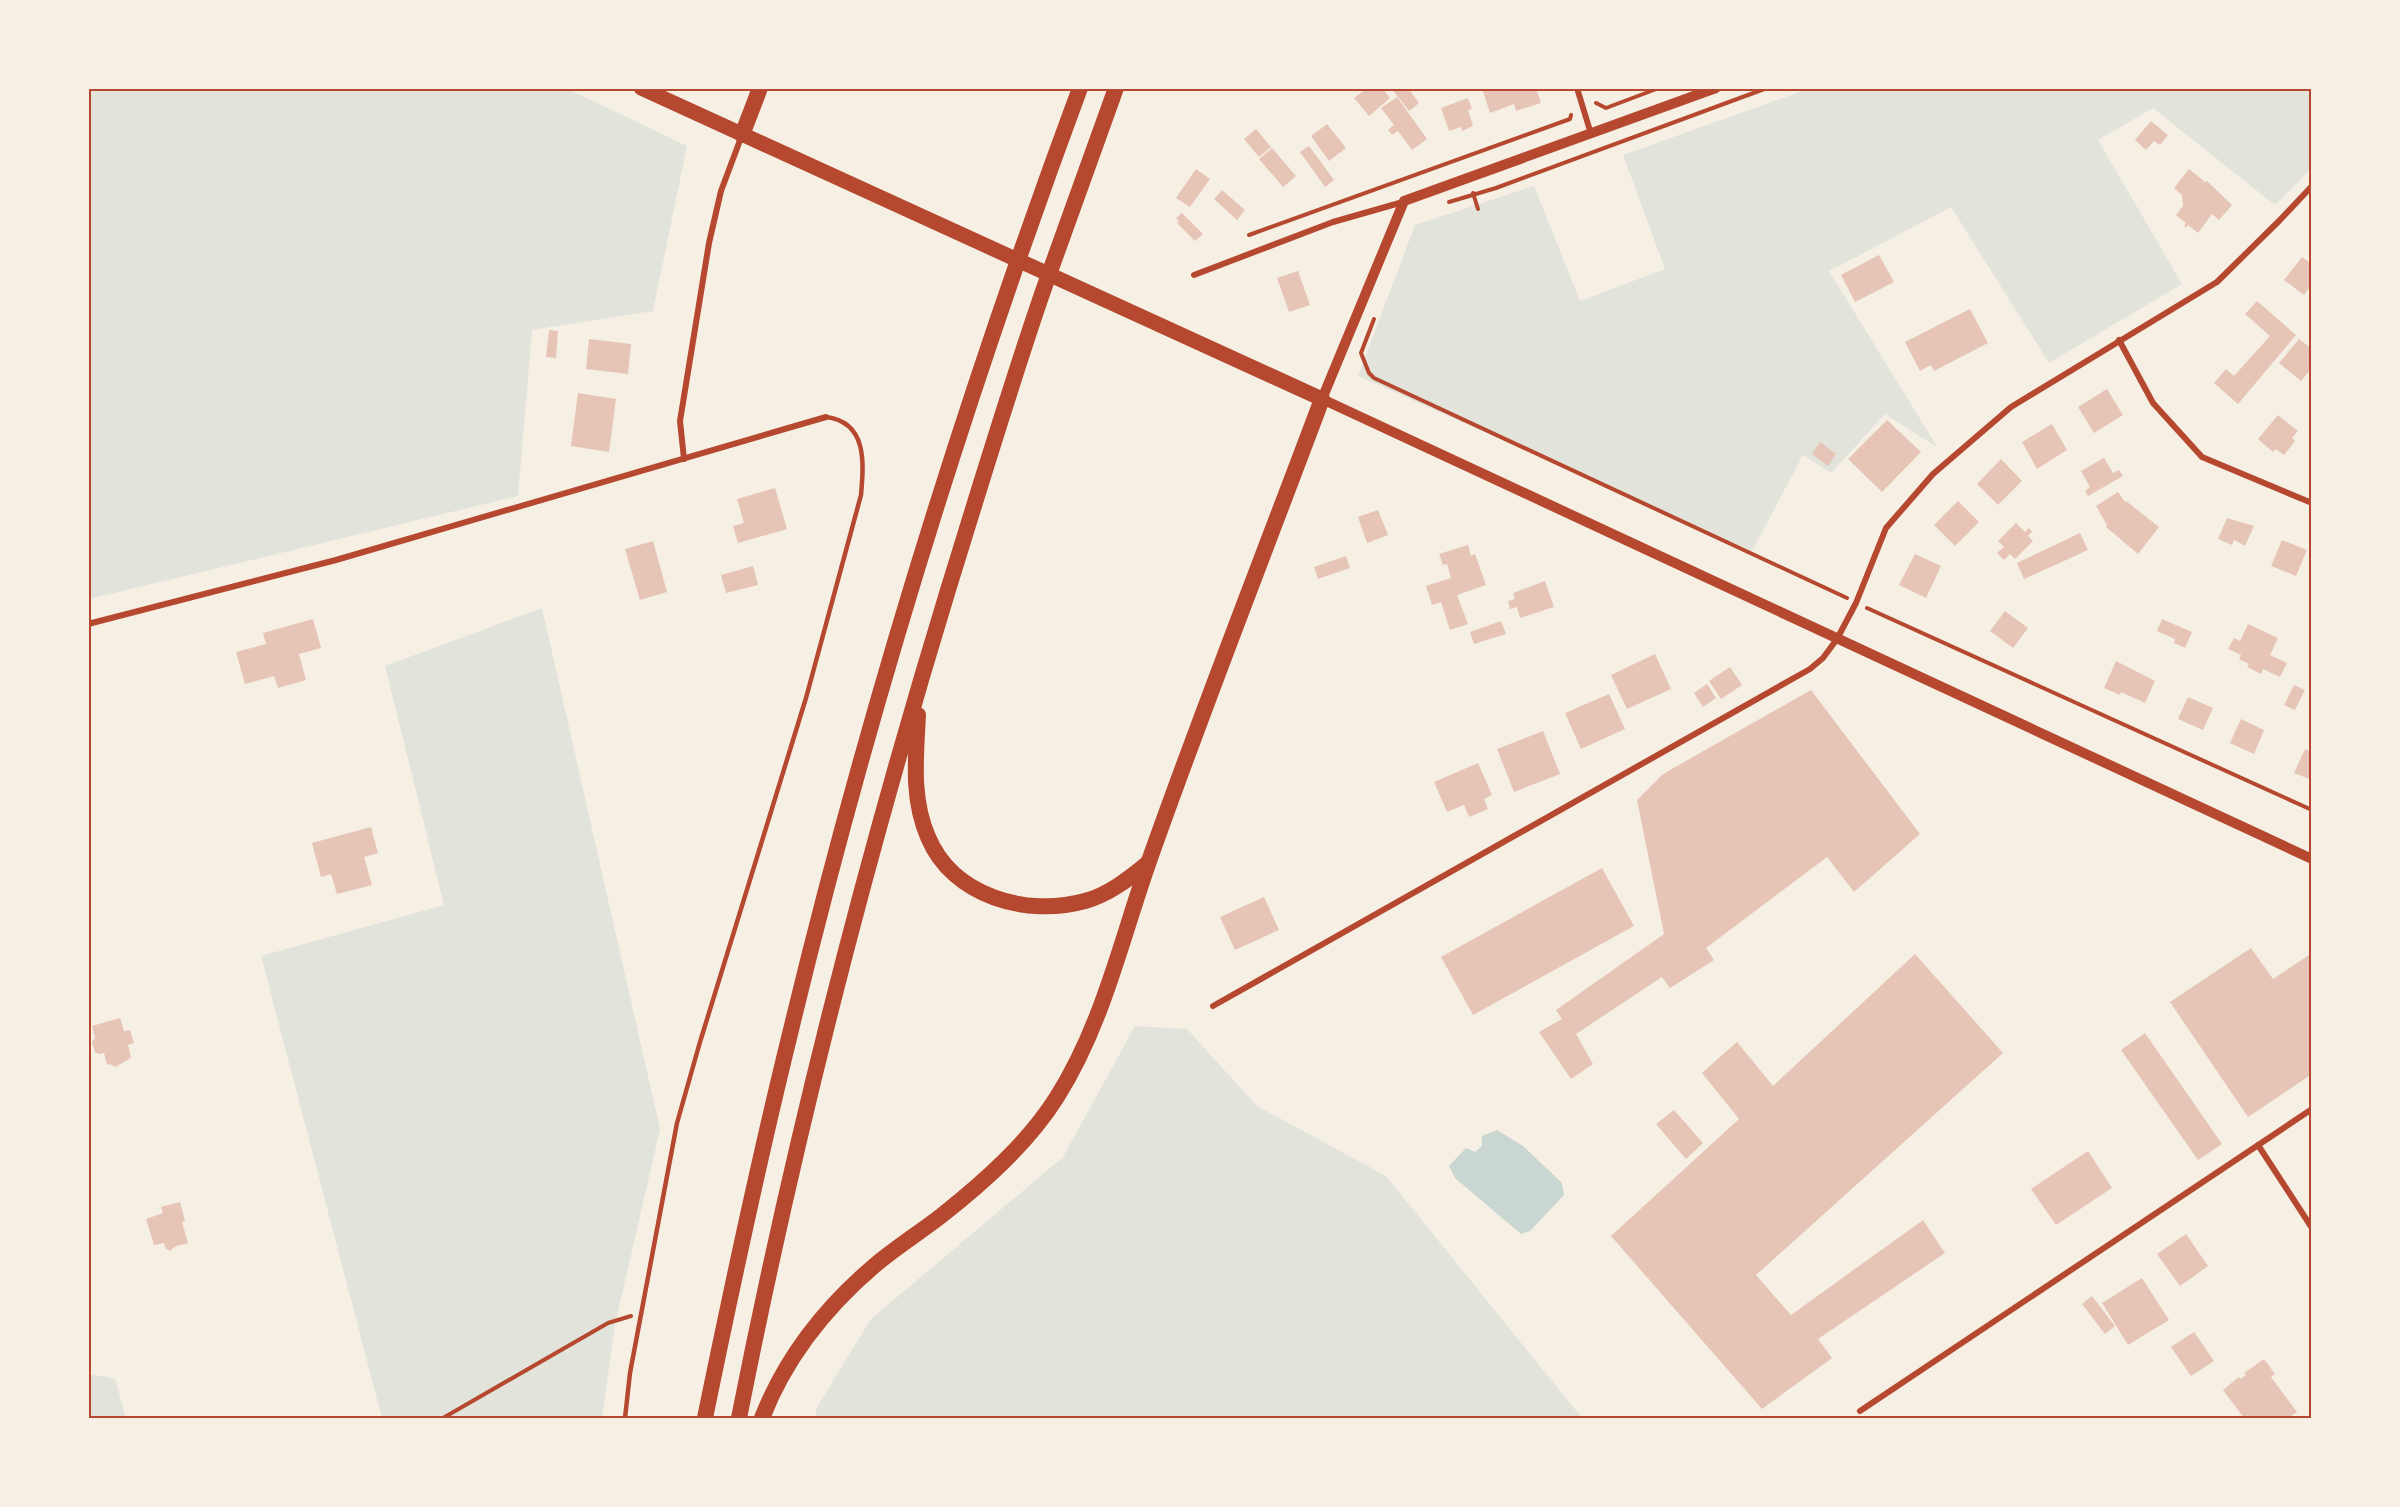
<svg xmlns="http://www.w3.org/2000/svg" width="2400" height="1507" viewBox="0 0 2400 1507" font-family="'Source Sans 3',sans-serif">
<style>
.green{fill:#e2e4dc}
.water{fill:#c9d6d2}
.building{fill:#e6c5b7}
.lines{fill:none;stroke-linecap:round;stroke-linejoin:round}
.path{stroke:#b5482f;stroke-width:4}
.service{stroke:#b5482f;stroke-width:4.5}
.minor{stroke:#b5482f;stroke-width:6}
.tertiary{stroke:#b5482f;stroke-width:10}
.primary{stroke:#b5482f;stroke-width:15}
.motorway{stroke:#b5482f;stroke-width:16}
.neatline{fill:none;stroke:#b5482f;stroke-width:2}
</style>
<rect width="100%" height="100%" fill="#f6efe4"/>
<g class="green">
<path d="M88,89h480l119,57 -34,165 -121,19 -14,166 -429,103z"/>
<path d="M1808,89h503v80l-36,36 -122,-97 -55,32 84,144 -133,79 -98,-156 -122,64 109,177 -53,-34 -54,59 -28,-18 -51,96 -394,-175 57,-151 119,-39 46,115 85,-32 -42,-114z"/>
<path d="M542,608l118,521 -45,196 -13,93h-220l-121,-462 183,-51 -59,-239z"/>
<path d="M1135,1026l52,3 70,77 129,70 196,242h-767l2,-11 54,-88 192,-162z"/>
<path d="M89,1374l26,5 11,39h-37z"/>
</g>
<path class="water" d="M1497,1130l26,16 39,37 2,12 -34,36 -9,3 -66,-56 -6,-12 17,-18 9,4 7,-6v-10z"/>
<g class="building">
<path d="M1367,88h15l8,10 -21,18 -15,-18z"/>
<path d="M1391,88h17l11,15 -10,8z"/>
<path d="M1482,88h60l-5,3 4,12 -25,8 -2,-7 -24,9z"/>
<path d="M1397,97l30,42 -15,11 -14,-19 -6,4 -4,-5 6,-5 -13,-17z"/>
<path d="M1468,98l4,11 -4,1 5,16 -11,5 -1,-4 -12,4 -8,-23z"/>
<path d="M2151,121l17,14 -8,10 -6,-4 -8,9 -11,-10z"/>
<path d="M1327,124l19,24 -17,13 -18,-25z"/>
<path d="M1256,129l15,18 -12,10 -15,-18z"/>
<path d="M1309,146l25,34 -9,7 -25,-35z"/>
<path d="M1272,148l24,28 -13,11 -24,-28z"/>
<path d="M1196,169l14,10 -20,28 -14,-9z"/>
<path d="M2189,169l16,13 2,-1 25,24 -13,15 -7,-6 -14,19 -10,-8 -2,3 -2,-2 2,-3 -10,-8 7,-9 -1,-11 -8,-7z"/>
<path d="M1222,190l23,20 -8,10 -23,-21z"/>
<path d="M1182,213l21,21 -8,7 -18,-18 2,-2 -3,-3z"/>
<path d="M1879,255l15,27 -39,20 -14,-27z"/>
<path d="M2302,257l10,7v20l-8,11 -20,-15z"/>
<path d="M1298,271l12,34 -21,7 -12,-34z"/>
<path d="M2257,301l39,34 -58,69 -24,-21 12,-14 8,7 36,-40 -25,-22z"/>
<path d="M1970,309l18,34 -54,28 -3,-6 -11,6 -15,-29z"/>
<path d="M549,330l9,1 -2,27 -10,-1z"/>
<path d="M589,339l42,5 -3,30 -42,-5z"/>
<path d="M2299,339l13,10v19l-11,13 -22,-18z"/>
<path d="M2107,389l16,26 -29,18 -16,-26z"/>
<path d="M578,393l38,6 -7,53 -38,-6z"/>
<path d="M2278,415l20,16 -6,7 3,3 -11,14 -8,-6 -3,3 -15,-13z"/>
<path d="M1887,420l34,32 -39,40 -34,-33z"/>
<path d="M2052,424l15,26 -30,19 -15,-27z"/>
<path d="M1820,442l16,12 -8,12 -16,-12z"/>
<path d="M2104,458l9,15 6,-3 4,6 -35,20 -3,-5 5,-4 -9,-16z"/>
<path d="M2001,459l21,22 -24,24 -21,-21z"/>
<path d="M775,488l12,41 -49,14 -5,-17 11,-3 -7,-24z"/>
<path d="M2118,492l7,10 1,-1 33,26 -21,27 -32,-27 1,-2 -11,-19z"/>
<path d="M1958,501l21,21 -24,24 -21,-21z"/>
<path d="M1378,510l10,25 -21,8 -9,-26z"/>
<path d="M2227,518l27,8 -9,20 -11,-6 -2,5 -14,-6z"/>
<path d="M2016,523l9,9 4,-4 3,4 -4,4 5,5 -18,18 -5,-5 -6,6 -7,-7 7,-6 -6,-6z"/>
<path d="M2080,533l8,17 -64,29 -7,-16z"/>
<path d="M2282,540l25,10 -11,26 -25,-10z"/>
<path d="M653,541l14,51 -27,8 -15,-51z"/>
<path d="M1468,545l3,11 4,-2 11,31 -29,10 11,29 -18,6 -9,-28 -9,3 -6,-19 25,-8 -4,-14 -4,1 -4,-11z"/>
<path d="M1915,554l26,12 -15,32 -27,-13z"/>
<path d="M1346,556l4,12 -32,11 -4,-12z"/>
<path d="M753,566l5,19 -32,8 -5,-18z"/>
<path d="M1545,581l9,26 -34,11 -3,-11 -7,2 -2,-8 7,-2 -2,-6z"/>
<path d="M2005,611l23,17 -15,20 -23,-17z"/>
<path d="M313,619l8,29 -22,6 7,26 -28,8 -4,-12 -29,8 -9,-32 30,-8 -3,-11z"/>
<path d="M2162,619l30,13 -7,16 -11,-5 1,-4 -18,-8z"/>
<path d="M1501,621l5,13 -32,10 -4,-12z"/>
<path d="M2248,624l30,14 -8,17 17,8 -7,14 -17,-8 -2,5 -14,-7 2,-3 -10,-5 2,-4 -13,-6 6,-11 6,3z"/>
<path d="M1655,654l16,35 -44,20 -16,-34z"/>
<path d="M2116,661l39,20 -10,22 -24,-11 -1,3 -16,-7z"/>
<path d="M1730,667l12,18 -21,14 -12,-18z"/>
<path d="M1707,684l9,14 -13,9 -9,-14z"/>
<path d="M2294,685l11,5 -10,20 -11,-5z"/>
<path d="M1811,690l109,144 -66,58 -27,-35 -121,91 8,12 -44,28 -8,-11 -86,57 17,30 -22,15 -32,-47 23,-13 -6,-9 108,-76 -27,-134 26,-26z"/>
<path d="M1609,694l16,35 -44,20 -16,-36z"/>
<path d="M2188,697l25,11 -10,22 -25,-11z"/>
<path d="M2241,719l23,11 -10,24 -24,-11z"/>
<path d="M1543,731l17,43 -46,18 -17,-43z"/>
<path d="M2305,749l7,3v28l-18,-7z"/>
<path d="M1478,763l14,32 -8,4 4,10 -19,8 -5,-12 -17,7 -13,-30z"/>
<path d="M371,827l7,26 -14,4 8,28 -35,9 -6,-20 -10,3 -9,-34z"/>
<path d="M1602,868l32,58 -161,89 -32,-58z"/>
<path d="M1264,897l15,33 -44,20 -15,-33z"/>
<path d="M2251,948l22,31 39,-26v121l-64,43 -78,-115z"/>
<path d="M1915,954l88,99 -247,222 35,40 132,-95 22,33 -127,86 14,19 -70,51 -151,-173 128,-117 -37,-46 35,-31 36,44z"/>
<path d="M120,1018l4,13 6,-1 4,13 -6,2 3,13 -16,9 -5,-3 -3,1 -3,-12 -5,1 -4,-2 -3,-10 3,-4 -3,-12z"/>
<path d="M2145,1033l77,111 -24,16 -77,-110z"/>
<path d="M1674,1110l29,33 -17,16 -30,-35z"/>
<path d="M2088,1151l24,37 -56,37 -25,-36z"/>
<path d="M180,1202l5,19 -3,1 6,21 -12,3 -6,5 -4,-2 -2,-6 -10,2 -8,-26 17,-6 -2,-6z"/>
<path d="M2186,1234l22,32 -28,20 -23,-32z"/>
<path d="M2142,1278l27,42 -41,25 -26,-42z"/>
<path d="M2092,1296l23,30 -10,8 -23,-30z"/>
<path d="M2194,1332l20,29 -23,15 -20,-29z"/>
<path d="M2264,1359l11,15 -4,3 26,35 -9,6h-37l-3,-3 -4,3 -21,-28 16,-13 2,2 5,-4 -2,-2z"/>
</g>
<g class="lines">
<g class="path">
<path d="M1596,103l10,5 53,-20"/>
<path d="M1473,193l5,16"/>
<path d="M1449,202l47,-14 271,-100"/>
<path d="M1249,235l321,-116 1,-4"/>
<path d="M1374,319l-13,34 8,20 5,5 473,220"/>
<path d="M1867,608l445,202"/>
<path d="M443,1418l165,-95 23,-7"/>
</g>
<path class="service" d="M625,1418l5,-45 47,-250 23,-81 106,-344 55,-203c3,-33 6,-73 -35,-78"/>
<g class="minor">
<path d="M1577,88l14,46"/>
<path d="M1194,275l139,-53 70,-20"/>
<path d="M2119,340l34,63 49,54 110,46"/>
<path d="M684,459l-4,-38 29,-178 12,-52 21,-56"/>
<path d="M88,624l248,-64 490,-143"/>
<path d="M1213,1006l597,-337 13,-11 14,-19 19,-36 30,-75 47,-54 78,-67 206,-125 62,-61 33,-35"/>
<path d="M2258,1145l54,83"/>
<path d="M1860,1411l452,-302"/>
</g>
<path class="tertiary" d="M1716,88l-312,113 -82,198 990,460"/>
<path class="primary" d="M641,88l681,311"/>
<g class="motorway">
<path d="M742,135l18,-47"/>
<path d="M918,715c-2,42 -7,83 10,122 25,60 99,80 157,64 23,-6 45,-23 63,-38"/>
<path d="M705,1418c26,-127 53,-254 84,-380 77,-321 176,-640 291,-950"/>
<path d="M739,1418c55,-279 126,-556 209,-828 31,-100 61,-200 95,-299 24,-68 49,-135 73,-203"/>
<path d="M762,1418c23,-59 64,-111 112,-152 21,-18 45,-33 67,-50 43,-34 87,-73 116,-119 45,-71 64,-156 91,-233 55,-156 116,-310 174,-465"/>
</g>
</g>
<rect width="2400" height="1507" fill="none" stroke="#f6efe4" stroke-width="180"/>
<rect x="90" y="90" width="2220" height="1327" class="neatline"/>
</svg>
